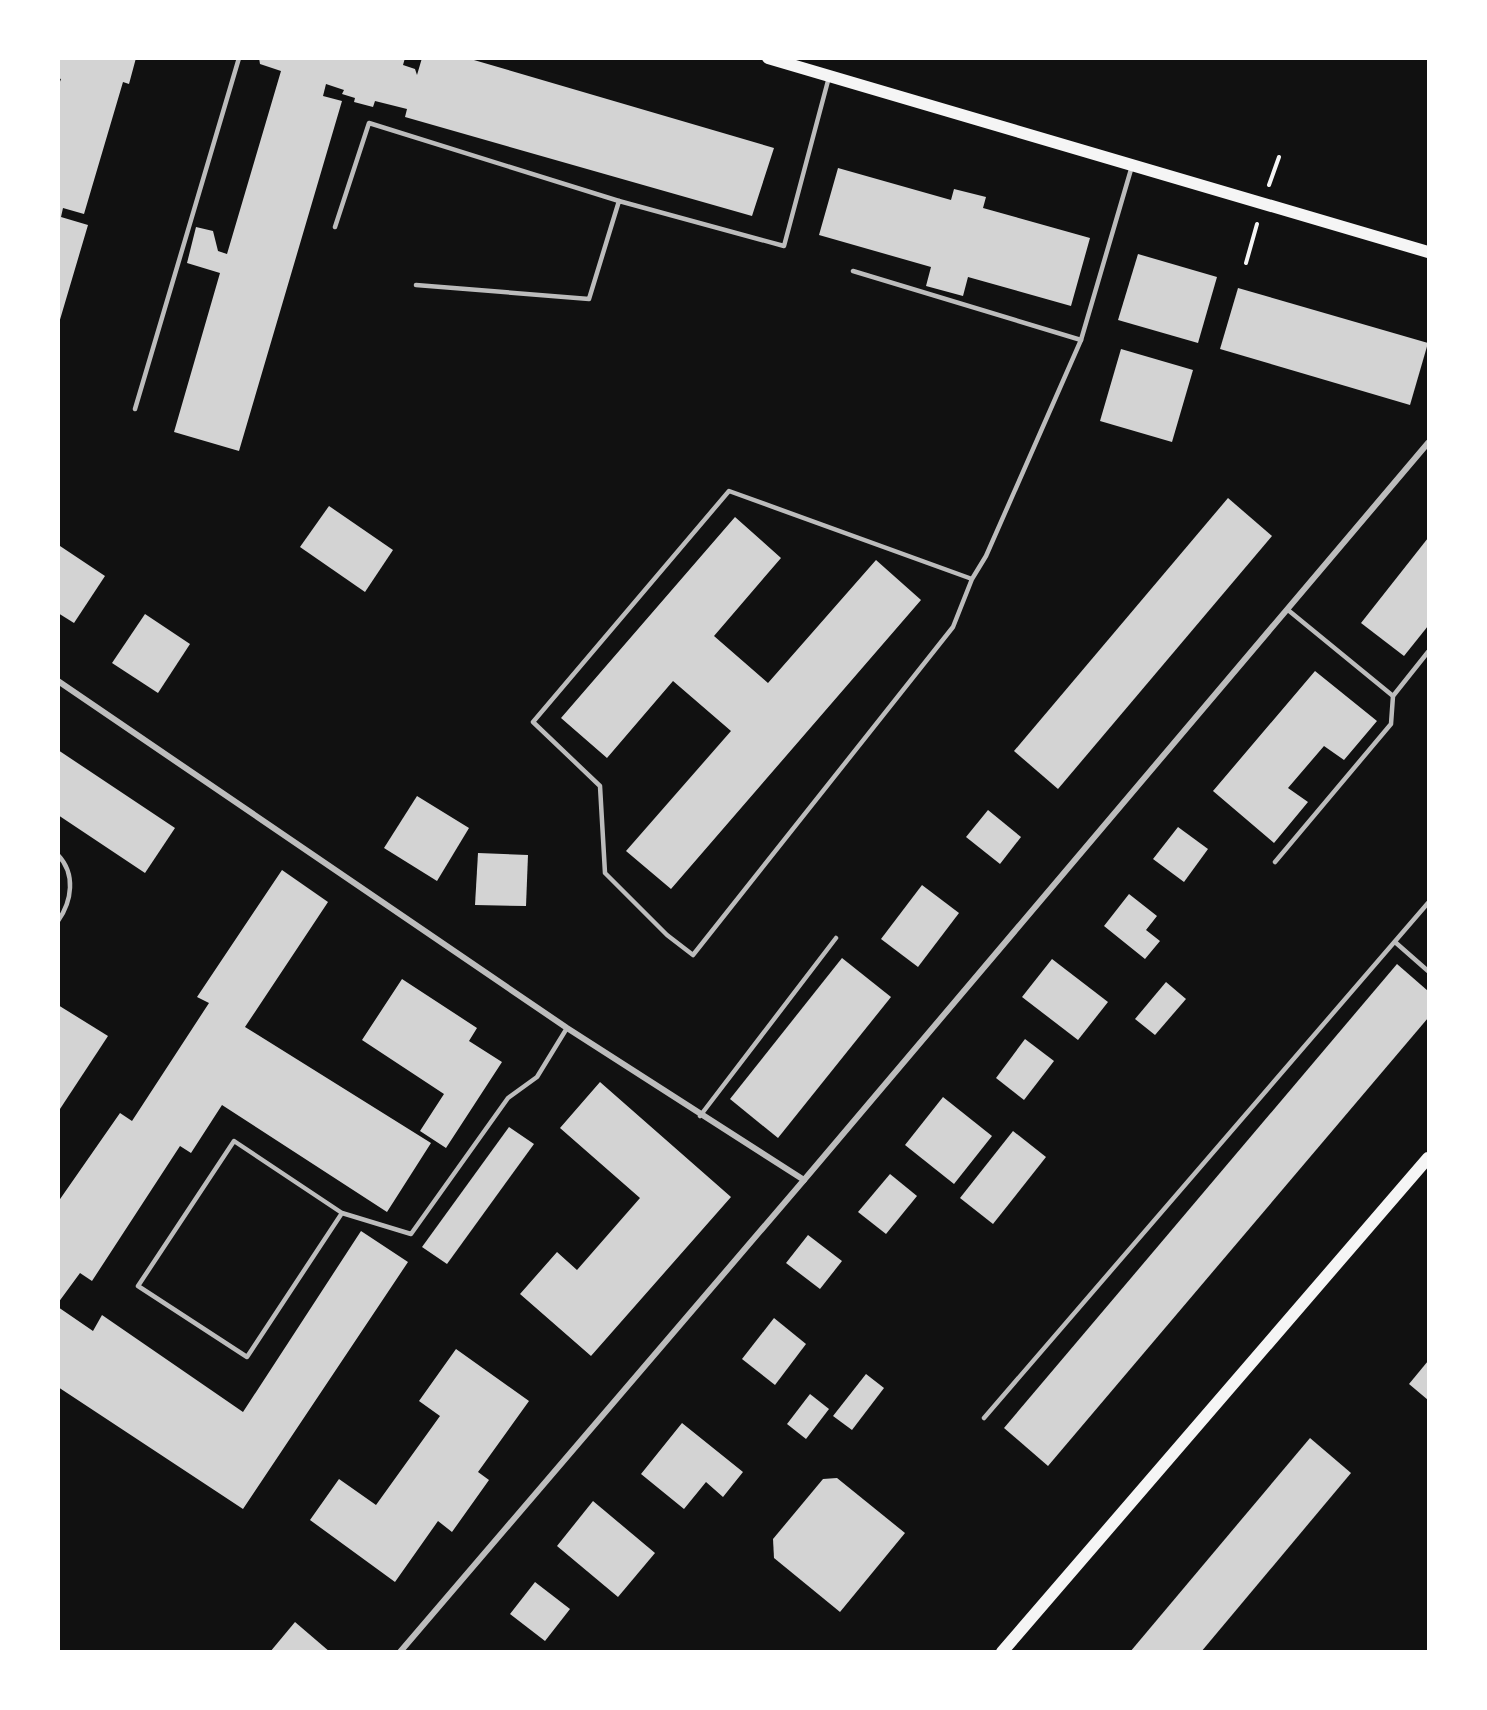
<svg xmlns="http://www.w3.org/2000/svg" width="1487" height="1710" viewBox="0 0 1487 1710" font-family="'PT Sans',sans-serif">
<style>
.building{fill:#d3d3d3}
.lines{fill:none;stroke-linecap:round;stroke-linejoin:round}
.path{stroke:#f5f5f5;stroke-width:4}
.service{stroke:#bcbcbc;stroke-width:4.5}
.minor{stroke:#bcbcbc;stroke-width:6}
.secondary{stroke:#f5f5f5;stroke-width:12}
</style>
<rect width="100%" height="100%" fill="#111"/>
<g class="building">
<path d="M58,58h78l-7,26 -6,-2 -39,132 -21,-6 -2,9 27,8 -29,98 -1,-236 3,-8 -3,-1z"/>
<path d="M259,58h146l-2,7 12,4 2,6 5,-17h45l307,90 -22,68 -347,-99 2,-8 -32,-8 -2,6 -19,-5 1,-4 -13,-4 2,-4 -18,-6 -3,12 19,5 -103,350 -65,-19 46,-159 -33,-10 9,-36 17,4 5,20 9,3 54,-183 -21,-7z"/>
<path d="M838,168l113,32 3,-11 32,8 -3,11 107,30 -19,68 -103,-29 -5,19 -37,-10 5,-19 -112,-32z"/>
<path d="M1138,254l79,23 -19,66 -80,-23z"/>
<path d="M1238,288l190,55 -18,62 -190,-56z"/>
<path d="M1121,349l72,21 -21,72 -72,-21z"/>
<path d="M1228,498l44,38 -214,253 -44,-38z"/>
<path d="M329,506l64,44 -28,42 -65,-45z"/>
<path d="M735,517l46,41 -67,78 54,47 108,-123 45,40 -250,289 -45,-38 105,-120 -58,-50 -66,77 -46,-40z"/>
<path d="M1428,538v88l-24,30 -43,-33z"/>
<path d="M60,546l45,30 -31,47 -16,-10z"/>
<path d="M145,614l45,30 -32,49 -46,-30z"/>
<path d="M1315,671l62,50 -33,39 -20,-14 -36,42 20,14 -34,41 -61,-52z"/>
<path d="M58,750l117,78 -30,45 -87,-58z"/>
<path d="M417,796l52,32 -32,53 -53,-33z"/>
<path d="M988,810l33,27 -21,27 -34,-27z"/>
<path d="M1178,827l30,22 -24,33 -31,-23z"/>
<path d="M478,853l50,2 -2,51 -51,-1z"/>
<path d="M282,870l46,32 -83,125 186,116 -44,69 -165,-107 -31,48 -11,-7 -88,135 -12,-8 -22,30v-101l62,-89 12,8 77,-118 -12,-6z"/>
<path d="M922,885l37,28 -41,54 -37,-28z"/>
<path d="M1129,894l28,22 -11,14 14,11 -15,18 -41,-33z"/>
<path d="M842,958l49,39 -113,141 -48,-39z"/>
<path d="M1052,959l56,43 -30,38 -56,-43z"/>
<path d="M1397,964l31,27v27l-380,448 -44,-38z"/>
<path d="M402,979l75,49 -8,13 33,21 -56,86 -26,-17 24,-37 -82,-54z"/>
<path d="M1166,982l20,17 -31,36 -20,-16z"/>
<path d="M58,1005l50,31 -50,76z"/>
<path d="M1025,1039l29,22 -30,39 -28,-22z"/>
<path d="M600,1082l131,115 -140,159 -71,-62 37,-42 20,18 63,-72 -80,-70z"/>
<path d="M943,1097l49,39 -38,48 -49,-39z"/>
<path d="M509,1127l25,17 -87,120 -25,-17z"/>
<path d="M1013,1131l33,26 -53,67 -33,-26z"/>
<path d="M890,1174l27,22 -31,38 -28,-22z"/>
<path d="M361,1231l47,31 -165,247 -185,-122v-80l35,24 9,-16 141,97z"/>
<path d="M808,1235l34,26 -22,28 -34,-26z"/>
<path d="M774,1318l32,26 -31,41 -33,-26z"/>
<path d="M456,1349l73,52 -51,71 11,8 -37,52 -14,-11 -43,61 -85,-62 29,-41 37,26 64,-89 -21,-15z"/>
<path d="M1428,1361v39l-19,-16z"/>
<path d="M866,1374l18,14 -32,42 -19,-14z"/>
<path d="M810,1394l19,15 -23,30 -19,-15z"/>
<path d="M682,1423l61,49 -20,25 -17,-15 -22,27 -43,-35z"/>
<path d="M1310,1438l41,35 -150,179h-71z"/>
<path d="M837,1478l68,55 -65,79 -66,-54 -1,-19 50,-60z"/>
<path d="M593,1501l62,52 -37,44 -61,-51z"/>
<path d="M535,1582l35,27 -25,32 -35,-27z"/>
<path d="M295,1622l35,30h-60z"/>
</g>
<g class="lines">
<g class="path">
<path d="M1269,185l10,-28"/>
<path d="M1246,263l11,-39"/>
</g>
<g class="service">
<path d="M335,227l34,-104 250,78"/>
<path d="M853,271l228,69"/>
<path d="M416,285l173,14 30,-98 165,45 45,-169"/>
<path d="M135,409l104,-351"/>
<path d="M972,579l-19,48 -260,328 -26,-20 -62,-62 -5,-87 -67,-64 196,-231 243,88 14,-23 95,-216 51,-174"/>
<path d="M1288,610l105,86"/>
<path d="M58,855c18,19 14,46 0,66"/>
<path d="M1275,862l116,-138 2,-28 35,-44"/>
<path d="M1395,942l33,29"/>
<path d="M700,1116l136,-178"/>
<path d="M342,1213l-95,144 -109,-71 96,-145 108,72 69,21 97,-136 29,-21 30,-49"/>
<path d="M984,1418l444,-515"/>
</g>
<g class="minor">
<path d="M58,681l509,347 237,152"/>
<path d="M400,1652l404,-472 624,-737"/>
</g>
<g class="secondary">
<path d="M768,58l660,194"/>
<path d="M1002,1652l426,-494"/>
</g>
</g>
<rect width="1487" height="1710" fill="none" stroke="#ffffff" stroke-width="120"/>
</svg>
